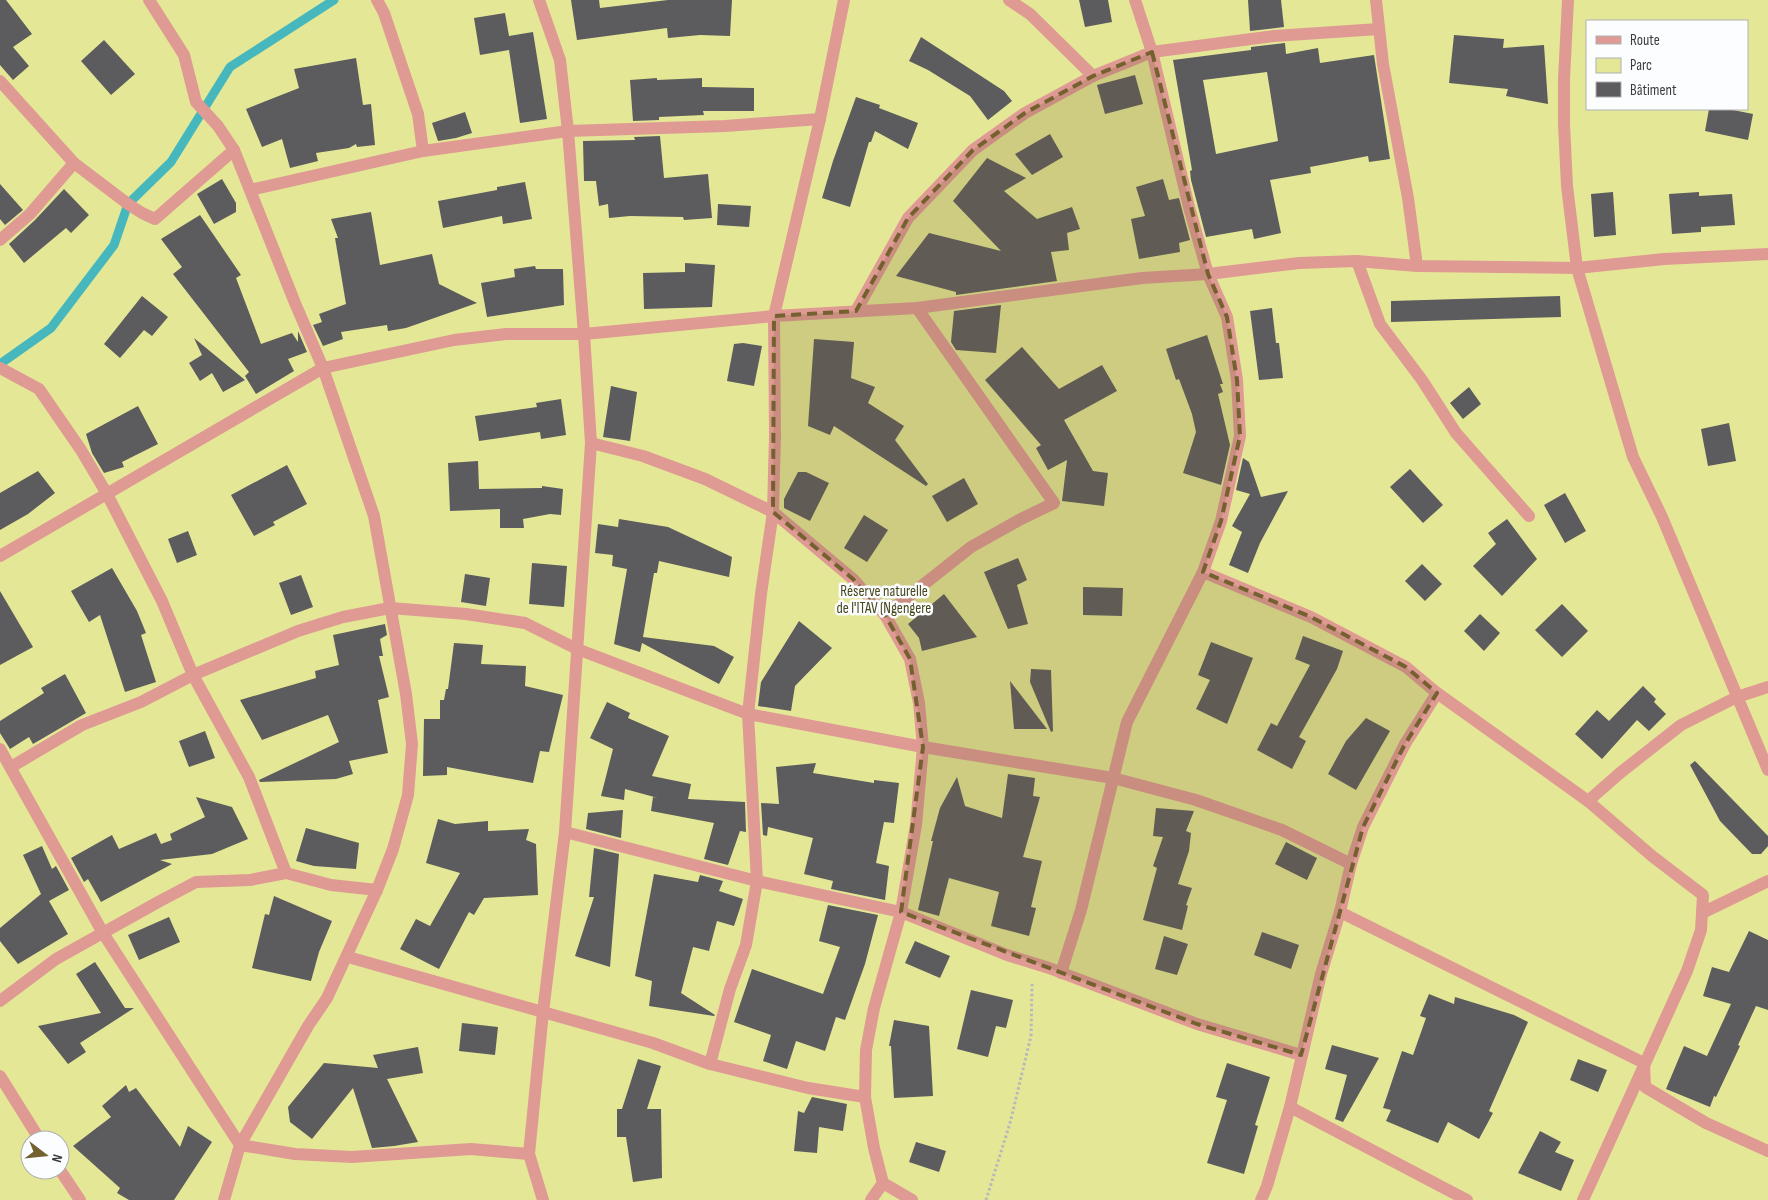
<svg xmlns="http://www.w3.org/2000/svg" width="1768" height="1200" viewBox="0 0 1768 1200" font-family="'Sofia Sans Condensed',sans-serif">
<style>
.green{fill:#e4e896;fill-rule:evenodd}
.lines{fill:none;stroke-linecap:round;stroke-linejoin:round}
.stream{stroke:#46b8bd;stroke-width:9}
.building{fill:#5c5b5e;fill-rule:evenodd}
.path{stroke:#b7b8bb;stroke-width:3;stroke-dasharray:2.5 2.5;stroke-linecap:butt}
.minor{stroke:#df9a94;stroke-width:12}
.marked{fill:#75602f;fill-opacity:0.2;stroke:#75602f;stroke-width:4;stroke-dasharray:10 6;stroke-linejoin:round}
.labels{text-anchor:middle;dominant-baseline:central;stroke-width:5;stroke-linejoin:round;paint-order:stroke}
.park-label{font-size:15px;fill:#47481d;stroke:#fbfdff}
</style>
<rect width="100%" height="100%" fill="#edeff3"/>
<path class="green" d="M0,0h1768v1200h-1768zM1587,21h160v88h-160zM30,1140h30v30h-30z"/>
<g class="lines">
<path class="stream" d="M0,364l51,-36 63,-83 14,-41 43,-42 59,-95 104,-67"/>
</g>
<g class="building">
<path d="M0,0h6l26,34 -19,13 16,19 -16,14 -13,-15z"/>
<path d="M571,0h28l1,8 68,-8h64l-2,36 -30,-1 -32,3 -1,-10 -90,12z"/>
<path d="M1079,0h29l4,22 -27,5z"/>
<path d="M1248,0h33l3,27 -34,4z"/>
<path d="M505,13l4,23 24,-4 14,87 -27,4 -11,-73 -29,5 -6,-37z"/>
<path d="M1454,35l50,4 -1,9 41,-3 4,59 -42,-8 2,-7 -59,-6z"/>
<path d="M921,37l83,54 8,10 -24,19 -18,-24 -42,-26 -19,-9z"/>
<path d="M104,40l31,34 -24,21 -30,-34z"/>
<path d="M1285,43l1,11 32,-6 2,15 54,-8 16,104 -21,3 -1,-6 -58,11 1,6 -41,7 11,53 -27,6 -2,-10 -46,8 -15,-57 -1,-9 2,-1 -19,-110 78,-10v-3zM1267,72l11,69 -62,13 -13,-74z"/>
<path d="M356,58l7,47 8,-1 4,41 -18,2 -1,-3 -7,4 -33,5 2,8 -28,7 -8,-29 -20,8 -16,-38 53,-21 -5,-19z"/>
<path d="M1135,75l8,29 -38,10 -8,-29z"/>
<path d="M657,78v2l45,-2v9l52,1v23h-51l1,4 -45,2v3l-26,1 -3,-41z"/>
<path d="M856,97l24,8 -1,3 39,15 -10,26 -33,-18 -4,11h-2l-19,65 -28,-9 11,-37z"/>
<path d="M1709,109h19l25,5 -5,26 -43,-9z"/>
<path d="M465,112l7,21 -16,5 -18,3 -6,-18z"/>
<path d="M1050,134l13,23 -31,18 -17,-21z"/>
<path d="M660,136l4,42 44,-4 4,44 -28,2 -1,-3 -53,-1 -21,2 -1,-14 -9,2 -3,-25h-12l-1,-40 52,-1 -1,-3z"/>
<path d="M987,158l39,20 -22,13 33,28 35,-12 8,22 -13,4 2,17 -18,2 6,29 -101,14v-3l-60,-16 33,-43 72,18 -48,-50z"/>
<path d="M222,179l14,24v9l-22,12 -17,-30z"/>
<path d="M1163,179l6,21 10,-2 11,42 -11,3 1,9 -41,7 -8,-40 14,-3 -9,-29z"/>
<path d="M525,182l7,37 -29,5 -1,-8 -59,12 -5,-27 59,-11v-3z"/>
<path d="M0,184l23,26 -18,15 -5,-6z"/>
<path d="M64,189l25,26 -18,18 -5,-5 -42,35 -15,-19 26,-24z"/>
<path d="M1613,192l3,43 -22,2 -3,-43z"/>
<path d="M1699,192v4l33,-2 3,31 -34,2v5l-29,2 -3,-40z"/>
<path d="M718,204l33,2 -2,21 -32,-2z"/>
<path d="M371,212l9,53 52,-11 7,30 38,19 -71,25 -18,3 -1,-6 -46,7 2,7 -20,7 -10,-21 9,-3 -3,-8 27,-10 -11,-66h3l-7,-19z"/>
<path d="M200,215l41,60 -5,3 25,66 31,-11 6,9v-11l9,21 -19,7 6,12 -38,23 -11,-18 4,-4 -76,-98 9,-7 -21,-28z"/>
<path d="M685,263l30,2 -3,42 -68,2 -1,-36 42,-1z"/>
<path d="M535,266l1,3h27l1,36 -77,12 -6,-34 34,-6 -1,-8z"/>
<path d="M142,296l26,21 -16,19 -8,-6 -24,28 -16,-14z"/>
<path d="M1560,296l1,21 -170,5v-21z"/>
<path d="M1001,305l-5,48 -40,-3 -5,-8 3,-31z"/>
<path d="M1272,308l4,35h3l4,35 -24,2 -9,-69z"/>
<path d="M1207,335l16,49h-3l3,8 -5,2 12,51 -9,40 -38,-12 13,-41 -4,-18 -13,-35 -3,1 -10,-31z"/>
<path d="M194,338l51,42 -22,12 -11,-19 -12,8 -11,-18 13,-8z"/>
<path d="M814,339l40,3 -3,36 24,9 -7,16 36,23 -9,14 33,44 -2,2 -92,-60 -4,9 -22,-9z"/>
<path d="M743,343l19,3 -8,40 -27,-5 7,-37z"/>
<path d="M1022,347l37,42 43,-24 15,26 -53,29 29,51 15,2 -4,33 -42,-5 5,-41 -19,10 -12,-22 5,-3 -56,-65z"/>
<path d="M611,386l26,6 -7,49 -27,-4z"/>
<path d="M1469,387l12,17 -18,15 -13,-16z"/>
<path d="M561,399l5,36 -25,4 -1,-7 -61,9 -4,-25 62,-9 -1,-4z"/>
<path d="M138,406l20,38 -36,18 2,5 -20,6 -12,-20 -6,-19z"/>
<path d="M1729,423l7,38 -28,5 -7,-37z"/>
<path d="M1243,458l6,4 12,35 27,-6 -28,52 -12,30 -19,-8 13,-33 -10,-6 18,-32 -14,-4z"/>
<path d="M478,461l1,28 63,-1v-2l21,3 -2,26 -11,-1 -27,5 1,9h-24v-19l-50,2 -2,-48z"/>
<path d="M287,465l20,39 -34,18 2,3 -21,11 -23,-41z"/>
<path d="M1410,469l33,36 -20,18 -33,-36z"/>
<path d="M38,471l17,22 -27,21 -28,16v-37z"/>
<path d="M798,472h8l23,11 -19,38 -26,-13v-9z"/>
<path d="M964,478l14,26 -31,18 -15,-26z"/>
<path d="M1565,493l21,38 -21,12 -21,-38z"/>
<path d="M864,515l24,15 -21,32 -23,-14z"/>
<path d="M619,519l49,8 64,30 -3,20 -70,-16 -2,12h-3l-11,64 71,9 20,11 -15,27 -77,-41 -2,9 -26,-8 13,-75 -15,-3 1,-11 -18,-2 3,-29 20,3z"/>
<path d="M1507,519l30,40 -35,37 -29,-30 23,-22 -8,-11z"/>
<path d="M188,531l9,24 -20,8 -9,-24z"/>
<path d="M1018,558l9,22 -10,5 11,39 -20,5 -24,-57z"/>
<path d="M532,563l35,3 -3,41 -35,-3z"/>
<path d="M1422,564l20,20 -17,17 -20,-20z"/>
<path d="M112,568l25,43 9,22 -5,2 15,47 -31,10 -25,-77 -11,7 -18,-31z"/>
<path d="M465,574l25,4 -4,28 -25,-4z"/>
<path d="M301,575l12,32 -22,8 -12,-32z"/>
<path d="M1083,587l40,1 -1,28 -39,-1z"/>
<path d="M0,591l33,56 -33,18z"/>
<path d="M944,594l33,43 -55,14 -3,-13 -11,-14z"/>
<path d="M1562,604l26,27 -26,26 -27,-27z"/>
<path d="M1480,614l20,19 -16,18 -20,-20z"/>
<path d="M799,621l33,27 -37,38 -4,25 -33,-5 3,-24z"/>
<path d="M385,624l2,11 -7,4 3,17h-4l10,41 -11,3 10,53 -39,8 4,13 -17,5 -76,3 -1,-2 80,-38 -11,-27 -66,25 -22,-40 76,-22 -1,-7 24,-6 -6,-30z"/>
<path d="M1303,636l40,15 -6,18 -38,68 7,4 -14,28 -35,-19 14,-27 6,3 33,-61 -15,-6z"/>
<path d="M1211,642l42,16 -26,66 -31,-15 14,-29 -12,-5z"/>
<path d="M454,643l29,2 -2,19 45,2 -1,20 38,9 -14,57 -9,-1 -7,32 -86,-16v8l-24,1 1,-57h16v-19h4l2,-11h2z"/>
<path d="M1031,669l20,1 2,61 -2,1 -21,-50z"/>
<path d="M65,674l21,39 -53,31 -4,-7 -19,12 -10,-16v-12l44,-28 -3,-5z"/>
<path d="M1010,681l37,48h-33z"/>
<path d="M1643,686l13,13 -2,3 12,12 -17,17 -12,-11 -35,39 -27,-25 22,-24 12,11z"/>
<path d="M607,702l23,11 -2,5 41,18 -17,40 39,8 -3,15 57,3 1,30 -6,-1 -12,34 -24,-6 10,-36 -63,-12 2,-14 5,1 -33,-9 -1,11 -23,-4 12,-47 -23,-11z"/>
<path d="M1366,718l24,13 -34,59 -28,-16 18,-33z"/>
<path d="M205,731l10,27 -26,9 -10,-26z"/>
<path d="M1695,761l73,75v10l-7,8h-9l-32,-33 -30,-56z"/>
<path d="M816,763l-3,10 61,10v-3l25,3 -5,40 -10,-1 -8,41 13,3 -4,34 -54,-11 2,-8 -29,-7 9,-36 -45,-11 -1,9 -4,-1 -2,-32 18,1 -3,-37z"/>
<path d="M1008,774l27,4 -2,18 7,1 -17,60 19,4 -11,46 5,1 -7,28 -38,-10 8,-34 -50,-14 -10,38 -21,-6 15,-69h-2l9,-33 17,-31 8,29 37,12z"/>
<path d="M196,797l36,10 16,32 -36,15 -52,6 12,4 -71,38 -13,-23 -4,3 -13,-24 41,-23 7,14 37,-16 5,11 11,-4 -2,-6 35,-17z"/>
<path d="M1156,808l38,3 -8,20 5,2 -2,18 -11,33 14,4 -6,17 2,1 -6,24 -39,-10 14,-52 -4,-2 10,-29 -10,-1z"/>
<path d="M623,810l-2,28 -35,-9 2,-16z"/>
<path d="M438,819l17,5 33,-3v10l41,-2 -3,11 10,4 2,51 -54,3 -10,17 -5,-3 -30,57 -39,-20 16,-30 14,7 30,-53 -34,-10z"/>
<path d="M306,828l53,15 -3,26 -42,-3 -18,-5z"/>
<path d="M1286,842l31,16 -10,22 -32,-16z"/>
<path d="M42,846l10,23 4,-3 13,24 -20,11 19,33 -50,30 -18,-23v-13l41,-34 -18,-39z"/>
<path d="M594,848l25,6 -9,113 -35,-11 19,-59h-5z"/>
<path d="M654,874l44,8 2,-7 23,6 -4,10 24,8 -9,27 -17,-5 -8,30 -16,-4 -12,46 34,22 -1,1 -65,-10 3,-25 -17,-5z"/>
<path d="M274,896l58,25 -13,31 -8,29 -59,-13 13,-54 4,1z"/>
<path d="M828,905l50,10 -13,49 -20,56 -9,-3 -11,34 -29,-10 -9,28 -24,-8 8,-26 -37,-13 18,-53 71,25 17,-47 -21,-6z"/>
<path d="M169,917l11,25 -41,18 -11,-25z"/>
<path d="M1749,931l19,9v70l-12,-4 -18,39 2,1 -24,51 -2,-1 -4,11 -44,-18 18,-43 23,10 24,-52 -28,-8 9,-29 17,5z"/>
<path d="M1262,932l37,13 -8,24 -37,-14z"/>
<path d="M1164,936l24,8 -11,31 -22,-6z"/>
<path d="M915,941l35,15 -10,22 -35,-15z"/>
<path d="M95,962l30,46h9l-54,35 6,9 -18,12 -30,-38 63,-13 -25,-39z"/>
<path d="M971,990l42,10 -7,28 -10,-2 -8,31 -31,-8z"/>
<path d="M1429,994l25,10 1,-7 59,18 14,7 -39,89 4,2 -14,26 -31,-17 -10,21 -52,-22 5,-11 -8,-2 19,-57 11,4 13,-37 -6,-2z"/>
<path d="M894,1020l35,6 4,70 -39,2 -3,-52h-2z"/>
<path d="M462,1023l36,4 -3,28 -36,-4z"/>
<path d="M1332,1045l47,13 -36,64 -8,-3 12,-44 -22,-6z"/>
<path d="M418,1047l5,26 -36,6 31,63 -24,4 -22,2 -19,-60 -41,51 -22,-17 -2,-15 36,-44 54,5 -5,-13z"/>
<path d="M638,1059l23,7 -14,43h14l1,69 -29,4 -7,-45h-9v-28h5z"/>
<path d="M1578,1059l29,11 -9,22 -28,-12z"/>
<path d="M1227,1063l43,14 -15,48 3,1 -14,48 -37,-11 20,-63 -11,-3z"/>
<path d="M126,1085l3,7 7,-4 44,59 8,-21 24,16 -38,58h-45l-12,-7 3,-5 -47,-42 38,-29 -9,-11z"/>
<path d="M812,1097l35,7 -4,27 -24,-4 -2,26 -23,-2 4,-40 6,2z"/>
<path d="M1540,1131l21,11 -6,10 19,8 -13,31 -43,-18z"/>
<path d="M916,1142l30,9 -7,21 -30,-10z"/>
</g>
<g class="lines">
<path class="path" d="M986,1200l24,-77 21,-87 1,-52"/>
<g class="minor">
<path d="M149,0l35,55 12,47 22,24 16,24 61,153 28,65 51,148 32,178 6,50 -4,51 -15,54 -16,41 -50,108 -19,28 -68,119 -16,55"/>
<path d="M377,0l7,13 34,101 5,37"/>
<path d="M539,0l21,60 8,71 16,203 7,109 -26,389 -22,180 -14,142 14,46"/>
<path d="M1009,0l21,14 63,62"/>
<path d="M1376,0l7,64 25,134 9,68"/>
<path d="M1568,0l-4,79v45l3,62 10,82 56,189 29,60 106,253"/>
<path d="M0,81l74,82 54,41 14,9 13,6 79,-69"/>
<path d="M250,190l173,-39 145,-20 157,-5 95,-7"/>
<path d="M0,240l30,-26 44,-51"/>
<path d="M1357,261l23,63 42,56 34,53 73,83"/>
<path d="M856,311l52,-93 65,-68 52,-37 68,-37 59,-24 122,-16 105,-7"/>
<path d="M0,368l39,21 42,61 26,44 55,107 31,74 56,102 37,96"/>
<path d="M591,443l52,13 62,23 68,33 80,67 32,36 25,44 9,44 4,44 -7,78 -15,87 -27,96 -8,42 -1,47 9,51 9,35 29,17"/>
<path d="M0,556l323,-188 131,-28 52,-6h78l190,-18 143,-8 225,-30 66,-4 91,-11 58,-2 60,5 160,2 87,-9 104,-5"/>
<path d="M1203,572l108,45 95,50 31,26 151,108 64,55 51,39 -2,35 -14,41 -104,229"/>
<path d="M885,615l86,-68 50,-28 33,-16 -137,-195"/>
<path d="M0,749l103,184 137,212 55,9 57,3 119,-8 58,5"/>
<path d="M11,767l71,-42 59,-23 52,-27 105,-44 45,-14 47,-9 76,6 59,9 52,26 171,65 175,33 190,31 83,22 86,30 69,34"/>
<path d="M1588,801l32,-28 61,-48 56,-28 31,-10"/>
<path d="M565,832l192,49 144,31 106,43 42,13 148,56 104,31"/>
<path d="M1340,912l304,151 1,24 61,36 62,28"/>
<path d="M1702,913l66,-32"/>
<path d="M348,957l305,86 57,21 98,24 57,9"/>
<path d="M1061,973l20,-63 46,-188 76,-150 18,-51 19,-85 -3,-56 -10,-63 -19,-43 -19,-67 -37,-155 -17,-52"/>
<path d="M0,1001l56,-42 104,-58 36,-19 54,-2 36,-7 45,12 46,5"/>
<path d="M710,1064l20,-75 16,-44 11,-64 -9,-167 13,-120 12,-82 2,-77 -1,-119 46,-197 24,-119"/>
<path d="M0,1076l40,64"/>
<path d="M1290,1107l177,93"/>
<path d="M60,1170l20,30"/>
<path d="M871,1200l12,-17"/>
<path d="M1261,1200l6,-14 23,-79 31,-133 19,-62 11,-48 12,-37 42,-83 32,-51"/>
</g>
</g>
<path class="marked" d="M1152,52l56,222 19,43 10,63 3,56 -19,85 -18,51 108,45 95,50 31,26 -32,51 -42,83 -62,228 -104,-31 -296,-112 22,-165 -13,-88 -25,-44 -32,-36 -80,-67 1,-196 82,-5 52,-93 65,-68 52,-37 68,-37z"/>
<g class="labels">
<g class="park-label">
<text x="884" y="591">Réserve naturelle<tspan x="884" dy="17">de l'ITAV (Ngengere</tspan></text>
</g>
</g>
<rect x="1586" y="20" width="162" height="90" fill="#fbfdff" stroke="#aeb0b1"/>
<rect x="1596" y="36" width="25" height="8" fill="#df9a94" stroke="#aeb0b1"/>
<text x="1630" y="45" font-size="15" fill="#3b3c3d">Route</text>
<rect x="1596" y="58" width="25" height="15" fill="#e4e896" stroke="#aeb0b1"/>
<text x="1630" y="70" font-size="15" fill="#3b3c3d">Parc</text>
<rect x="1596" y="82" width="25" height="15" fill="#5c5b5e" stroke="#aeb0b1"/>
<text x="1630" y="95" font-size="15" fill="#3b3c3d">Bâtiment</text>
<g transform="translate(45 1155) rotate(106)"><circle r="24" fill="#fbfdff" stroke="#aeb0b1"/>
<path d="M0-4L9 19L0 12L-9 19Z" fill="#75602f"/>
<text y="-8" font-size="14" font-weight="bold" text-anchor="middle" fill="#3b3c3d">N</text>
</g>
</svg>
